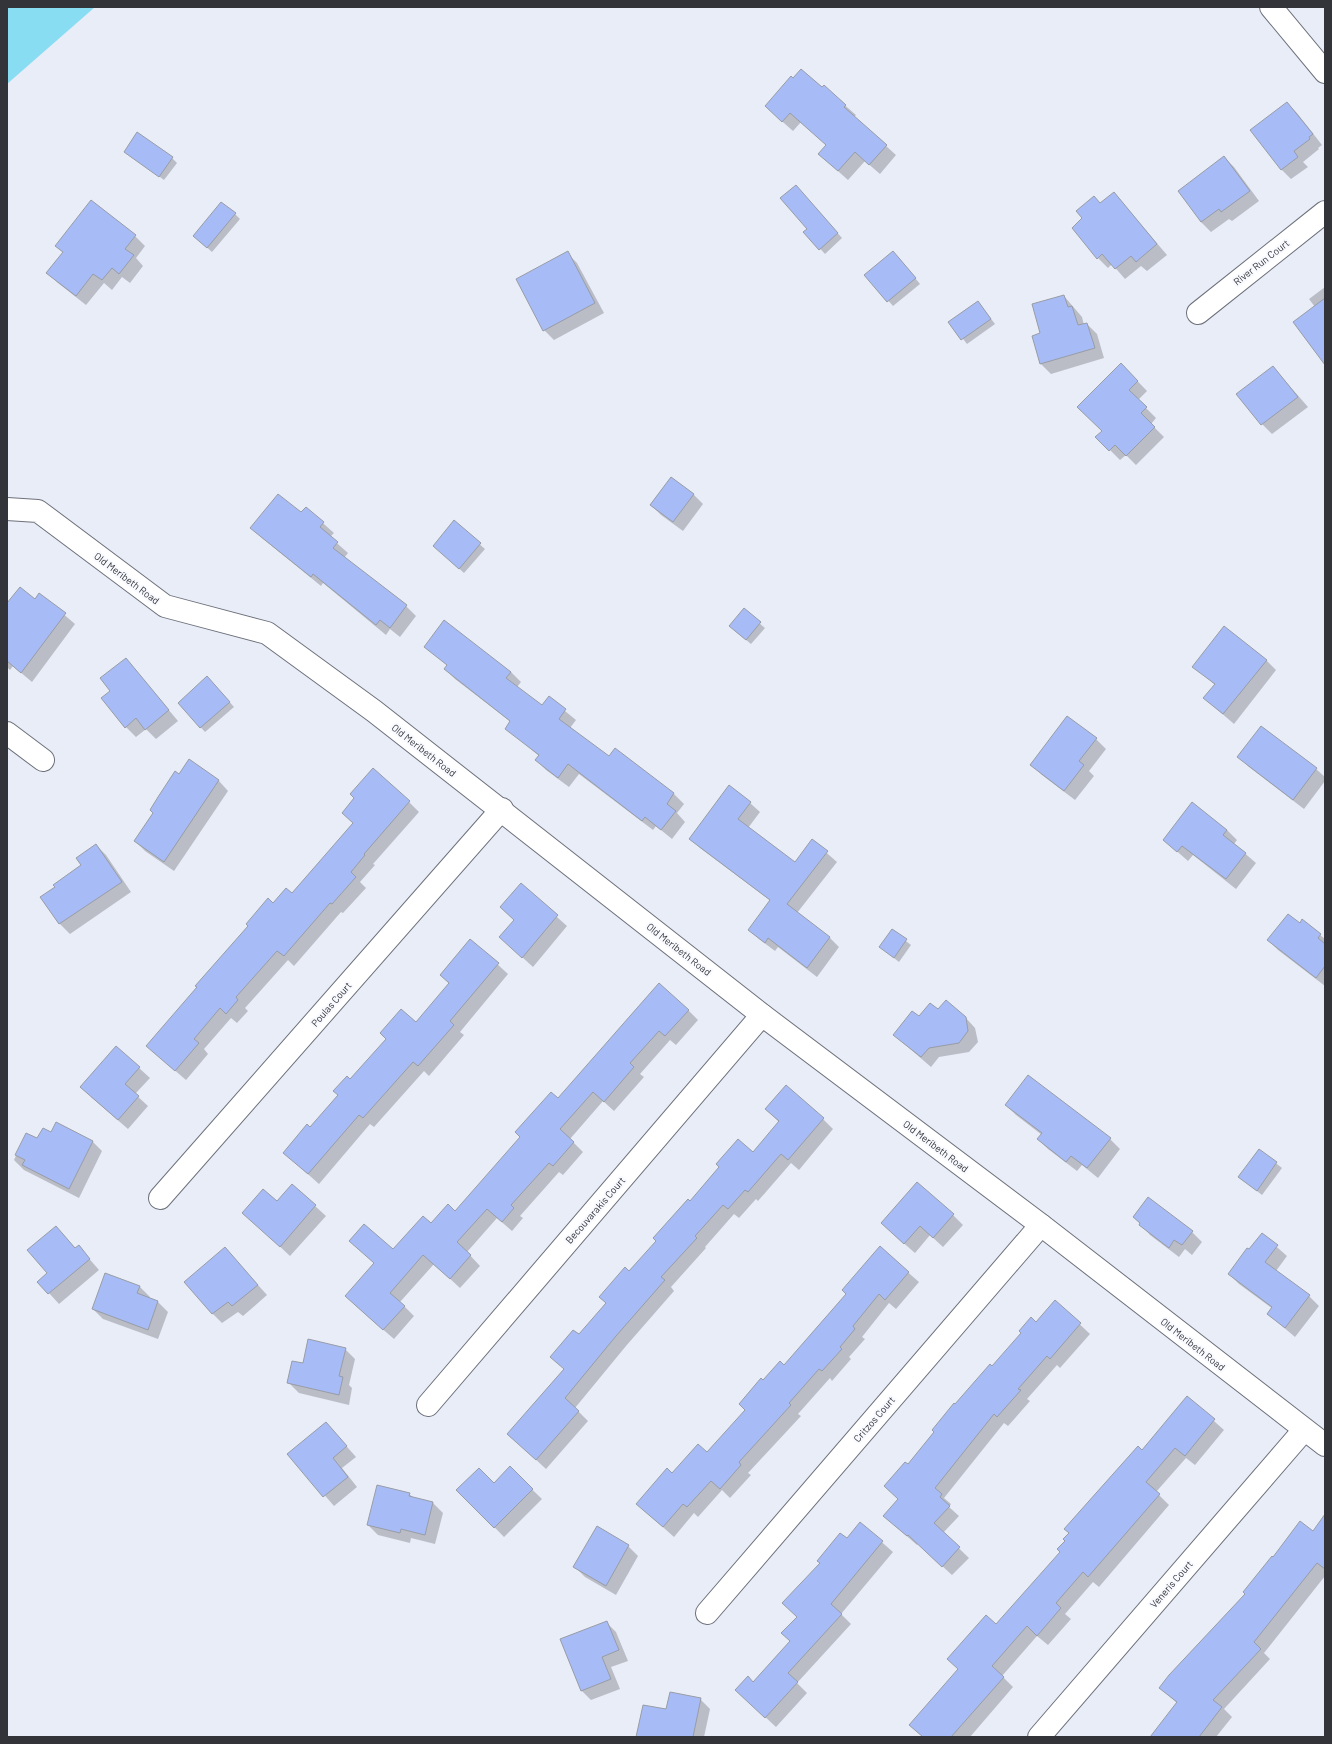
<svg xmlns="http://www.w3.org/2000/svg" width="1332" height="1744" viewBox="0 0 1332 1744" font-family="Barlow,sans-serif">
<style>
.water{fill:#89ddf3}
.shadow{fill:#0003}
.building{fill:#a7bcf7;stroke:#989ca6}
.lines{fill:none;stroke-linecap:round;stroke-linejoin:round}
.minor-casing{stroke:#6d717b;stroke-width:24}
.minor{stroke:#fff;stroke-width:22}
.labels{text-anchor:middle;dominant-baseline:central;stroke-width:4;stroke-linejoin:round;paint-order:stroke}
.street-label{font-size:10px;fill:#333439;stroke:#f8faff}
</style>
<rect width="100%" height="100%" fill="#e9edf8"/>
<path class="water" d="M7,7h88l-88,77z"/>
<g class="shadow">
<path d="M824,87l32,28 -2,2 42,38 -16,19 -15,-13 -17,19 -18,-16 -3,-19 -26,-23 -8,9 -17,-15z"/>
<path d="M1287,103l10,10 25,32 -4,3 1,1 -16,13 5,5 -17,12 -10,-10z"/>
<path d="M125,151l47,7 5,5 -13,17z"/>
<path d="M1224,157l10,10 25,34 -27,20 -3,-2 -18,13 -10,-10z"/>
<path d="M800,191l42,47 -17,16 -20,-22 3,-3z"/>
<path d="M1114,193l53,62 -20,16 -6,-5 -16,13 -13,-15 -4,4 -10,-10 2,-54z"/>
<path d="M91,202l44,34 10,10 -9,12 7,8 -13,17 -8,-6 -10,13 -8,-7 -18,22 -28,-22 -10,-10 15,-20 -6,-7z"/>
<path d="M235,214l5,5 -28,33 -18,-16z"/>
<path d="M567,253l10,10 27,50 -50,27 -10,-10z"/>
<path d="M898,257l22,27 -27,22 -27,-31z"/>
<path d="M1325,287v75l-10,-55 -6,-8z"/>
<path d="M1064,296l18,21 2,8 3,-1 10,10 7,24 -53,16 -10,-10v-30z"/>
<path d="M978,302l17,22 -28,20 -17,-22z"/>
<path d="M1121,364l26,27 -9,9 18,18 -5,6 13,13 -28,28 -10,-10 -6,5 -23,-23 6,-6z"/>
<path d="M1273,367l35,40 -36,27 -10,-10z"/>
<path d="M693,494l10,10 -20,27 -22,-16 -10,-10z"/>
<path d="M306,508l28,25 -4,4 18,16 -4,5 62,48 10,10 -16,21 -10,-8 -4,6 -63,-52 -2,3 -59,-48 -10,-10 50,-14z"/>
<path d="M454,522l31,27 -21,24 -30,-27z"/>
<path d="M40,594l35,30 -43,58 -19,-16 -3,4 -3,-3v-63l28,-4z"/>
<path d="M744,610l21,18 -14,16 -16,-13z"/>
<path d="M425,646l86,26 10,10 -4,5 25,20 7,-9 27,22 -6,8 39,30 6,-9 59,45 10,10 -7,9 8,9 -13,17 -16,-13 -3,4 -74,-56 -10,13 -23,-17 -10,-10 3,-4 -33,-28 5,-6 -56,-43 -10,-10 3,-3z"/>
<path d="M126,659l52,62 -22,18 -10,-10 -10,8 -10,-10 -14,-36z"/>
<path d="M1266,660l10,10 -42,54 -30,-26 11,-13 -21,-19z"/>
<path d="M212,682l22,25 -29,25 -26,-29z"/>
<path d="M1096,739l10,10 -17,22 5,5 -19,24 -33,-25 -10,-10z"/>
<path d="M1239,757l77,12 9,8v4l-21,28 -55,-42z"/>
<path d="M189,760l30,21 9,10 -54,80 -29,-20 -10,-10z"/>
<path d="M409,802l10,10 -46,52 2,1 -15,17 6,6 -23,25 -2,-1 -47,54 -6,-6 -43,48 3,3 -11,12 -6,-5 -27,31 4,5 -22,26 -28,-24 115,-152 19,-10 62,-71z"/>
<path d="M750,803l10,9 -12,16 47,35 18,-22 24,21 -40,51 33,25 9,9 -22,30 -39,-30 -3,4 -16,-12 -10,-9 22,-29 -71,-53 -9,-9z"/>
<path d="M1192,804l35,26 10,10 -3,4 22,19 -20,26 -43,-34 -5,6 -24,-21z"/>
<path d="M96,845l10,10 25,37 -61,42 -10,-10 -18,-27 40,-31z"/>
<path d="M521,885l46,41 -34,41 -33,-30 15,-16 -14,-14z"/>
<path d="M1303,921l22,18v47l-47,-36 -10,-10 32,-16z"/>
<path d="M892,930l19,15 -12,17 -19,-15z"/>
<path d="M471,940l37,34 -48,58 4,3 -35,41 -5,-5 -50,56 -4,-3 -51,60 -35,-31 26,-24 40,-48 37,-42 29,-16 34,-39 -9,-9z"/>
<path d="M688,1010l10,10 -22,25 -6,-5 -30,34 4,3 -30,34 -11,-10 -33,38 13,13 -20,23 -4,-3 -39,44 3,2 -11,13 -15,-13 -30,34 13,14 -20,22 -26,-24 -34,38 14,14 -20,23 -38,-33 37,-55 38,-27 24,-12 103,-113z"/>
<path d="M938,1011l27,6 10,11 3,14 -9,10 -30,5 -8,10 -37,-32 25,-18z"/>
<path d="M116,1047l34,31 -15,16 13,12 -20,23 -37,-32z"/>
<path d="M1006,1105l104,34 10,10 -22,29 -16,-13 -5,6 -29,-22 -10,-10 4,-4 -26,-20z"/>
<path d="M766,1109l57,10 10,10 -34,41 -8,-7 -33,38 -2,-2 -17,19 -5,-4 -29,33 1,1 -35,39 3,4 -48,55 -51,62 13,13 -42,48 -38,-35 57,-64 14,-34 28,-32 22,-31 61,-71 63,-49 26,-31z"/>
<path d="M51,1133l41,8 10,10 -23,47 -55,-28 -10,-10 12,-26 12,6z"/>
<path d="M1259,1150l23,18 -20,27 -23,-18z"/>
<path d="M292,1185l34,31 -36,40 -46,-43 33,-11z"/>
<path d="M953,1215l10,10 -20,22 -13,-12 -15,18 -23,-20z"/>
<path d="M1134,1217l58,15 10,10 -10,13 -7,-6 -6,8 -29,-22z"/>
<path d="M56,1227l20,22 3,-2 20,23 -40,34 -20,-22 9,-9z"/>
<path d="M1262,1234l25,22 -11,15 33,25 10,10 -24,31 -27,-23 5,-5 -34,-25 -10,-10z"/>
<path d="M225,1248l42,47 -24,21 -5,-4 -16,11 -10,-10z"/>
<path d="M880,1248l39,34 -23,27 -7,-6 -27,34 3,2 -16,18 2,2 -19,22 -2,-3 -32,36 3,2 -53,57 3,2 -21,23 -8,-8 -24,27 -4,-4 -20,24 -37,-33 35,-30 35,-20 39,-44 17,-28 21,-16 63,-72z"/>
<path d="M106,1274l34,13 10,10 -1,2 9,3 10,10 -10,27 -55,-20 -10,-10z"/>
<path d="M1055,1301l35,33 -30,34 -3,-3 -30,34 3,2 -22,25 -4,-3 -60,75 7,6 -2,3 10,9 -16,17 26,25 -17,17 -34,-31 -1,1 -23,-20 5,-26 9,-33 47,-61 81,-82z"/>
<path d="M345,1349l10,10 -6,26 3,3 -3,17 -50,-12 -10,-10z"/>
<path d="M1187,1397l37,33 -29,35 -9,-7 -30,34 13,13 -70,82 -6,-5 -28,32 6,5 -23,26 -11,-9 -35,40 11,11 -43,50h-47l-13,-12 152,-173z"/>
<path d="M326,1423l30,34 -14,11 15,19 -23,19 -45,-52z"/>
<path d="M510,1468l32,31 -38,38 -46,-47 36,-6z"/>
<path d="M409,1494l5,4 19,5 10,10 -8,31 -24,-6 -1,5 -32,-8 -10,-10z"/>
<path d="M1325,1516v60l-61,77 6,6 -46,50 8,8 -16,20h-53l14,-34 -17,-15 86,-94 27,-35 40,-27z"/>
<path d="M860,1523l33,29 -52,62 10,10 -54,59 10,10 -31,34 -40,-37 17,-7 38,-42 7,-24 49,-77z"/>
<path d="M628,1546l10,10 -22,39 -31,-18 -10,-10z"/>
<path d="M606,1622l10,10 12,29 -17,6 9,22 -29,11 -10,-10z"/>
<path d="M700,1699l10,10 -6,28h-66l29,-26z"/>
</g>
<g class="building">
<path d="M801,69l21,18 2,-2 22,20 -2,2 43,38 -18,20 -14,-13 -17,19 -20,-17 8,-9 -36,-32 -8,9 -17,-16 26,-30 2,2z"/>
<path d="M1287,102l26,32 -4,3 1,2 -16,12 4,6 -17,13 -31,-40z"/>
<path d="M137,132l36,25 -14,20 -35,-25z"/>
<path d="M1224,156l26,35 -29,21 -2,-3 -18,13 -23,-31z"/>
<path d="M796,185l42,48 -19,17 -16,-18 4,-3 -27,-31z"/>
<path d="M1114,192l43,52 -21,18 -5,-6 -16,13 -13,-15 -5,5 -25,-31 10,-10 -6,-7 18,-15 6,7z"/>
<path d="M91,200l45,35 -11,14 9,6 -15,19 -7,-6 -10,12 -9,-6 -17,22 -30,-23 17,-21 -8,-6z"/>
<path d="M221,202l15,11 -29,35 -14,-12z"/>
<path d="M568,251l27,52 -52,28 -27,-52z"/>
<path d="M893,251l23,27 -29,24 -23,-27z"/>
<path d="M1064,295l4,12 4,-1 6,19 9,-2 8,25 -55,16 -8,-28 8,-3 -8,-29z"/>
<path d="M1325,298v67l-32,-43z"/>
<path d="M978,301l13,18 -30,21 -13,-18z"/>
<path d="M1121,363l17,18 -9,9 18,17 -6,6 14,14 -29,29 -11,-11 -6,6 -14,-14 7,-6 -25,-24z"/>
<path d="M1273,366l25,31 -37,28 -25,-31z"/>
<path d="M671,477l23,17 -21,28 -23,-17z"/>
<path d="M278,494l23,18 5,-5 18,15 -4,5 18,15 -5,6 74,57 -17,23 -10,-8 -4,5 -63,-51 -2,3 -61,-49z"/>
<path d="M454,520l27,23 -22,26 -26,-23z"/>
<path d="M20,587l15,12 4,-6 27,20 -45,60 -14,-12v-58z"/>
<path d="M744,608l17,14 -15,18 -17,-14z"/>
<path d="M444,620l67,52 -5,6 36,27 7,-9 17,13 -7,10 50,37 6,-8 59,45 -7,11 9,7 -15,19 -16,-13 -3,4 -74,-57 -10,14 -23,-18 4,-5 -34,-26 5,-8 -66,-52 3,-4 -23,-18z"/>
<path d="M1224,626l43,34 -44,54 -20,-16 12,-14 -23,-17z"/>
<path d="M126,658l43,52 -24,20 -9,-12 -11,10 -24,-30 9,-7 -10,-13z"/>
<path d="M207,676l23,26 -30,26 -22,-25z"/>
<path d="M1067,716l30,22 -18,23 5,4 -20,26 -34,-26z"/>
<path d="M1261,726l56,42 -24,32 -56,-43z"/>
<path d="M189,759l30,21 -55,82 -30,-21 19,-28 -3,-3 8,-13 17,-26 4,3z"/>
<path d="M373,768l37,33 -46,53 1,1 -14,17 5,5 -24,27 -2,-1 -46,53 -7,-5 -41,46 2,3 -12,14 -6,-6 -26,31 5,4 -24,28 -29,-25 51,-59 -2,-1 53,-60 -2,-2 22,-26 5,5 13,-15 6,5 61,-70 -11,-10 12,-15 -4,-4z"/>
<path d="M729,785l22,17 -13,17 57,43 17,-23 16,12 -41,53 43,33 -23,31 -39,-30 -3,5 -17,-13 22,-30 -81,-61z"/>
<path d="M1192,802l35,28 -4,5 23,18 -20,26 -44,-33 -5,6 -14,-12z"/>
<path d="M96,844l26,38 -63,42 -19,-27 15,-10 -2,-2 28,-20 -5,-7z"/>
<path d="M521,883l37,32 -36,43 -23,-21 15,-17 -14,-13z"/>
<path d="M1288,914l12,9 2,-4 19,15 -3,4 7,6v22l-9,12 -49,-38z"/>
<path d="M892,929l15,10 -13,19 -15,-11z"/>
<path d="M470,939l29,24 -49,58 4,4 -36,41 -5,-4 -50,56 -4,-3 -51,59 -25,-21 24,-29 3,3 28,-32 -5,-4 14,-15 3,3 36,-40 -6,-6 21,-24 15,13 33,-39 -9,-8z"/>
<path d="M659,983l30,27 -24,26 -6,-5 -29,32 4,4 -30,35 -11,-10 -33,37 14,13 -21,24 -4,-3 -38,42 3,3 -12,14 -15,-13 -30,33 14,13 -21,24 -27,-24 -33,38 15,13 -22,24 -38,-34 29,-33 -25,-22 15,-17 29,25 30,-33 8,7 17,-19 7,7 65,-74 -5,-5 36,-40 7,6z"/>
<path d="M946,1000l20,17 2,14 -9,12 -30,5 -8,9 -28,-22 19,-24 7,5 11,-13 8,6z"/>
<path d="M116,1046l24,21 -15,17 14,12 -21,24 -38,-33z"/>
<path d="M1028,1075l83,63 -24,30 -16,-12 -5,6 -29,-23 5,-6 -37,-28z"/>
<path d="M786,1085l38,33 -36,42 -7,-6 -33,38 -3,-2 -17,19 -5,-4 -28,31 2,2 -36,39 4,3 -49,56 -51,62 14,13 -43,49 -29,-26 57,-65 -14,-12 23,-27 6,4 27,-31 -7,-6 26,-30 4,4 27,-30 -3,-3 35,-39 2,2 29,-34 -3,-3 22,-25 15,13 26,-31 -14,-12z"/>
<path d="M56,1122l37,19 -24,48 -47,-24 3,-5 -10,-5 11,-22 11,5 6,-10 8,4z"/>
<path d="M1259,1149l18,13 -20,29 -19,-14z"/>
<path d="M917,1182l37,32 -21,24 -13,-12 -16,18 -23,-21z"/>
<path d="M292,1184l24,21 -36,42 -38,-34 21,-24 14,12z"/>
<path d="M1148,1197l45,34 -11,14 -8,-5 -5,8 -30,-23 1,-2 -7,-6z"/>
<path d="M56,1226l19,22 4,-3 11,14 -42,35 -11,-12 10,-9 -20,-23z"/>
<path d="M1262,1233l16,12 -13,17 45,33 -25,33 -18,-14 5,-7 -44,-33 19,-26 2,1z"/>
<path d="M880,1246l29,26 -24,28 -6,-6 -26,32 2,3 -15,18 2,2 -20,22 -3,-2 -30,34 2,2 -52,57 2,3 -21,24 -9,-8 -24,26 -4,-3 -20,23 -27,-23 31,-36 5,5 26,-29 9,8 38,-42 -6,-6 22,-26 2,2 17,-19 4,4 62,-71 -4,-4z"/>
<path d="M225,1247l33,38 -26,21 -4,-4 -16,12 -28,-32z"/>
<path d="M105,1273l35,13 -3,7 21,8 -10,29 -56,-21z"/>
<path d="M1055,1300l26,23 -31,36 -3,-3 -29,33 3,1 -24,27 -3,-3 -59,74 7,6 -2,3 10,9 -16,17 26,24 -18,20 -34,-32 -1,1 -24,-20 15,-17 -14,-13 21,-24 3,2 26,-32 -2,-2 22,-27 1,1 35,-40 2,2 29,-33 -2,-2 12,-14 5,5z"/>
<path d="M308,1339l38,9 -7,28 4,1 -4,18 -52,-12 5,-22 11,2z"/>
<path d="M1187,1396l28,23 -30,37 -10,-8 -29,34 14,12 -72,83 -5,-5 -27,31 5,5 -24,28 -10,-10 -35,40 12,11 -53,60h-28l-14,-12 49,-56 -11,-10 39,-44 10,9 64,-72 -3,-3 8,-8 -2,-2 6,-6 -5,-4 74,-83 4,4z"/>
<path d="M326,1422l21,24 -14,12 15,19 -25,20 -36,-43z"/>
<path d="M510,1466l23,23 -39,39 -38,-38 23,-22 15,15z"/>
<path d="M377,1485l33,8 -1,3 24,6 -8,33 -24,-6 -1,4 -33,-8z"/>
<path d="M1325,1514v55l-8,-6 -63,79 7,7 -48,51 9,7 -23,30h-49l27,-35 -18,-14 10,-13 76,-81 -2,-2 29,-36 1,1 27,-36 13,10z"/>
<path d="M860,1522l23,19 -52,63 11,10 -54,59 10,9 -33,36 -30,-28 13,-14 5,6 37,-41 -9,-8 16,-16 -15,-14 38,-40 -3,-2 23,-28 7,5z"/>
<path d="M597,1526l32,19 -23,41 -33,-19z"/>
<path d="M607,1621l12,29 -17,7 9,22 -30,12 -21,-52z"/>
<path d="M670,1692l31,6 -8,39h-57l7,-32 23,4z"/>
</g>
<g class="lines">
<defs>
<g id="minor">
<path d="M1271,7l54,65"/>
<path d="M1198,313l127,-101"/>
<path d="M7,509l31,2 127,95 102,27 107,78 388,304 279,210 284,220"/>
<path d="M7,733l36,27"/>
<path d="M160,1198l342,-389"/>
<path d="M428,1405l334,-390"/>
<path d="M707,1613l334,-388"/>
<path d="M1039,1737l265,-307"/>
</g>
</defs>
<use href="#minor" class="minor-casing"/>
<use href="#minor" class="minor"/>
</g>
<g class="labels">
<g class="street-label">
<text transform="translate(1261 262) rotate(-38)">River Run Court</text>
<text transform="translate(127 578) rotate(37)">Old Meribeth Road</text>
<text transform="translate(424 750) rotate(38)">Old Meribeth Road</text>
<text transform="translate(679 949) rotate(38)">Old Meribeth Road</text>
<text transform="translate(331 1004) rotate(-49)">Poulas Court</text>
<text transform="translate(936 1146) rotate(37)">Old Meribeth Road</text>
<text transform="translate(595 1210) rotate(-49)">Becouvarakis Court</text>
<text transform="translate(1193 1344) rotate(38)">Old Meribeth Road</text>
<text transform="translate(874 1419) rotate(-49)">Critzos Court</text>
<text transform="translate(1171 1584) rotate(-49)">Veneris Court</text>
</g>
</g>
<rect width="1332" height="1744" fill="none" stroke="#333439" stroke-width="16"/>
</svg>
